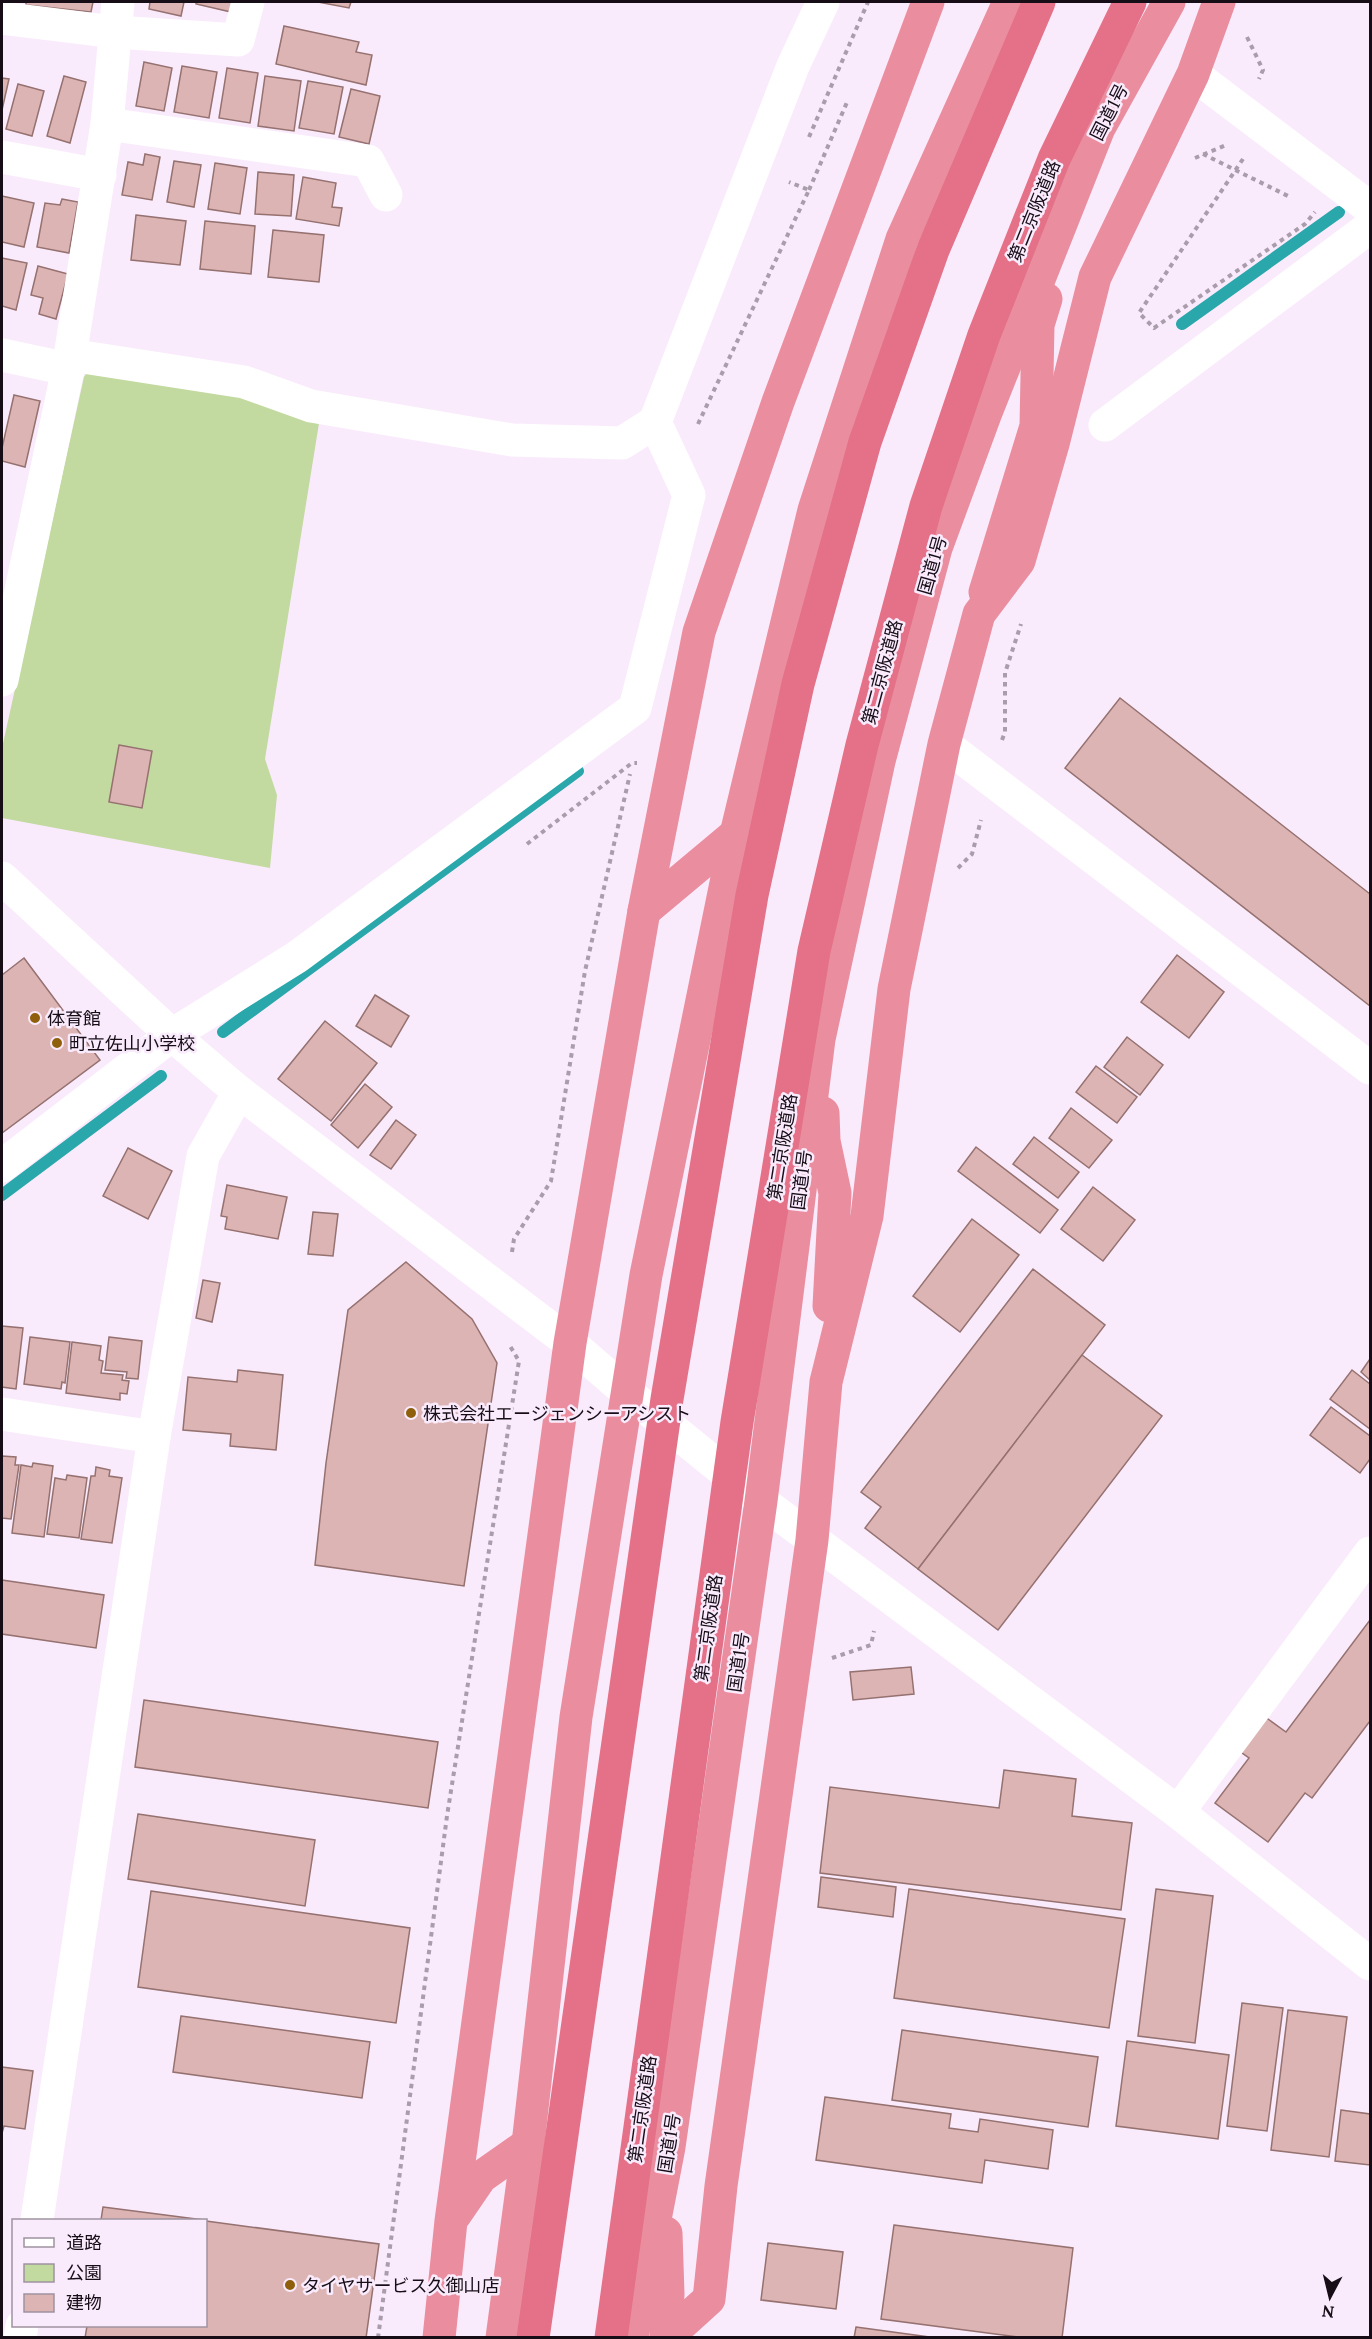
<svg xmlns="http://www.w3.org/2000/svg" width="1372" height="2339" viewBox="0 0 1372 2339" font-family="Lora,'Noto Sans JP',serif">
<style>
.green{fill:#c2d99f}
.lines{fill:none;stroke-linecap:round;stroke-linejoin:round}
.stream{stroke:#2aa7ab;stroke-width:12}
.building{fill:#dcb4b3;stroke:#957170;stroke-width:1.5}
.path{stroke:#a99cab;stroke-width:4;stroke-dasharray:4.5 4.5;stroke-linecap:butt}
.minor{stroke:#fff;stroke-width:33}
.tertiary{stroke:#fff;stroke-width:33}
.trunk{stroke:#ea8e9f;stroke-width:33}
.motorway{stroke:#e47187;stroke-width:33}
.poi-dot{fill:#8f5f0b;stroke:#faebfc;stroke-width:2}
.labels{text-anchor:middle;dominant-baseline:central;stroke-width:5;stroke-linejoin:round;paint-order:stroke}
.street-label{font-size:18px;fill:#160d17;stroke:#faebfc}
.poi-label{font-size:18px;fill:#160d17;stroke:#faebfc;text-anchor:start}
</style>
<rect width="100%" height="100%" fill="#faebfc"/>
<path class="green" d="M91,367l159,27 70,23 -55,342 12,36 -7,73 -268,-50v-70l82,-371z"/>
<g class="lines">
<g class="stream">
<path d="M1182,324l157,-112"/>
<path d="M223,1032l355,-261"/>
<path d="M2,1195l159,-119"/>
</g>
</g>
<g class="building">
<path d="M26,2h67l-2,10 -65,-7z"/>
<path d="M150,2h34l-3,14 -32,-7z"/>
<path d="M196,2h37l-2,10 -35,-8z"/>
<path d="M318,2h33l-2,6z"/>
<path d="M284,26l75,16 -3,10 16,3 -6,30 -90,-21z"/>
<path d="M144,62l28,6 -8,43 -28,-5z"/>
<path d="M182,66l35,6 -8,46 -35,-6z"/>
<path d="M227,68l31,5 -8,50 -31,-5z"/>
<path d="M64,76l22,6 -16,61 -23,-7z"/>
<path d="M265,76l36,5 -7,50 -36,-5z"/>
<path d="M2,78l7,1 -7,31z"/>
<path d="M308,81l35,6 -9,47 -35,-6z"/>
<path d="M18,84l26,7 -12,45 -26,-7z"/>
<path d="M351,89l29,7 -11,48 -30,-7z"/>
<path d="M145,154l15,3 -8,43 -30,-5 6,-33 15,3z"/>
<path d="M174,161l27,4 -7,42 -27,-5z"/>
<path d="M215,163l32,5 -7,46 -32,-5z"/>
<path d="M258,172l36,3 -3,41 -36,-2z"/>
<path d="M303,177l33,6 -4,24 10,1 -3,18 -43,-7z"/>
<path d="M2,196l32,7 -10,44 -22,-5z"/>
<path d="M62,199l16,3 -9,51 -32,-6 8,-44 15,2z"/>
<path d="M136,215l50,6 -6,44 -49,-5z"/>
<path d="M205,221l50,5 -4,48 -51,-5z"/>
<path d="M273,230l51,5 -5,47 -51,-5z"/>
<path d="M2,258l25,5 -11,47 -14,-4z"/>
<path d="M38,266l30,8 -12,45 -17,-5 4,-16 -12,-3z"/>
<path d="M14,395l26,6 -15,66 -23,-6v-13z"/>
<path d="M1120,698l250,196v112l-305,-238z"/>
<path d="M119,745l33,6 -10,57 -33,-6z"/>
<path d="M1177,955l47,37 -35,46 -48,-36z"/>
<path d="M24,958l76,102 -98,73v-158z"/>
<path d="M375,995l34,21 -18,31 -35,-21z"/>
<path d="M325,1021l52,42 -46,58 -53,-42z"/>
<path d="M1127,1037l36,28 -23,30 -36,-28z"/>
<path d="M1096,1066l41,31 -20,26 -41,-31z"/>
<path d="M365,1084l27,23 -34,41 -27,-23z"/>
<path d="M1071,1108l41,32 -23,28 -40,-30z"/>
<path d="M396,1120l20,15 -25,34 -21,-14z"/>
<path d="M1034,1137l45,35 -21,26 -45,-34z"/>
<path d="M976,1147l82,63 -18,23 -82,-62z"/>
<path d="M128,1148l44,23 -24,48 -45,-23z"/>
<path d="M227,1185l60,12 -9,42 -53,-10 2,-12 -6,-1z"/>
<path d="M1093,1187l42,33 -32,41 -42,-32z"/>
<path d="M313,1212l25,2 -5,42 -25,-2z"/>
<path d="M972,1219l47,36 -59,77 -47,-36z"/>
<path d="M406,1262l66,57 25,44 -33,223 -149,-21 11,-102 22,-153z"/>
<path d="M1033,1269l72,56 -187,244 -53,-41 16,-21 -20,-15z"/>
<path d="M203,1280l17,3 -8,39 -16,-4z"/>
<path d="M2,1326l21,2 -7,61 -14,-2z"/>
<path d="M30,1337l40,5 -5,41 -3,-1 -1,7 -37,-5z"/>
<path d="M109,1337l33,4 -4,38 -12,-1 1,-6 -22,-2z"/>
<path d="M72,1342l29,4 -2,14 4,1 -2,12 22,2 -1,5 7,1 -2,13 -7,-1v7l-54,-7z"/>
<path d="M1082,1355l80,61 -164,214 -80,-61z"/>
<path d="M1370,1359v21l-9,-8z"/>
<path d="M238,1370l45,5 -7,75 -46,-4 1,-12 -48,-4 5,-53 49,5z"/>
<path d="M1352,1370l18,14v45l-40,-30z"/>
<path d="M1331,1407l39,29v23l-10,14 -50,-38z"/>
<path d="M2,1456l14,1 -1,8h4l-8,54 -9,-1z"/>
<path d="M33,1463l20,3 -9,71 -32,-4 9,-68 11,2z"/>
<path d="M96,1467l14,3 -1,6 13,2 -10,65 -31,-4 10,-63h4z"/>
<path d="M67,1475l20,3 -8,60 -32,-4 8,-56 11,2z"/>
<path d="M2,1580l102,15 -8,53 -94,-14z"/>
<path d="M1370,1620v101l-58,77 -7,-5 -37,49 -53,-39 34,-45 -14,-10 26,-34 25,18z"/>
<path d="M911,1667l3,27 -61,6 -3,-28z"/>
<path d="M144,1700l294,42 -10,66 -293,-41z"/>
<path d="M1004,1770l72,9 -4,37 60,7 -11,87 -301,-37 10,-86 169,21z"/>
<path d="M138,1814l177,26 -10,66 -177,-27z"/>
<path d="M821,1877l75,10 -3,30 -75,-10z"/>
<path d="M909,1889l216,30 -16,109 -215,-30z"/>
<path d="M1156,1889l57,7 -18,147 -57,-7z"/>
<path d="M151,1891l259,37 -14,95 -258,-36z"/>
<path d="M1242,2003l41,5 -16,123 -40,-5z"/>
<path d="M1288,2010l59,7 -18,140 -58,-7z"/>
<path d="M181,2016l189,26 -8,56 -189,-26z"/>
<path d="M902,2030l196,27 -10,70 -196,-27z"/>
<path d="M1127,2041l102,14 -11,84 -102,-13z"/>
<path d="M2,2067l31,4 -8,58 -21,-3 -2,7z"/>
<path d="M825,2097l126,17 -2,14 29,4 2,-13 73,11 -5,39 -63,-9 -3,23 -166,-23z"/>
<path d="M1341,2110l29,4v51l-35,-4z"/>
<path d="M103,2207l101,13h-103z"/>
<path d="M206,2221l173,23 -13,94h-281l2,-12h119z"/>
<path d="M894,2225l179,23 -11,90h-36l-145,-19z"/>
<path d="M768,2243l75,9 -7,57 -75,-9z"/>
<path d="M856,2327l81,11h-83z"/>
</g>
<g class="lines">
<g class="path">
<path d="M1247,37l16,33 -4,9"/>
<path d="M809,137l59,-135"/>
<path d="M1203,154l85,42"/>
<path d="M1195,158l31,-13"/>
<path d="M1243,159l-104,154 15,15 151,-104 10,-12"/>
<path d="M809,190l39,-90"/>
<path d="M698,424l111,-234 -20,-8"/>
<path d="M1002,740l3,-8v-59l16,-49"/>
<path d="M527,844l105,-81h5"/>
<path d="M958,868l14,-14 9,-34"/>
<path d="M512,1252l2,-13 37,-58 34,-210 45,-197"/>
<path d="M832,1658l39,-13 3,-14"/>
<path d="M378,2338l69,-522 72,-455 -9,-15"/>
</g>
<g class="minor">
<path d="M2,18l113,14 123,8 10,-38"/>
<path d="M1193,74l177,134"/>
<path d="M107,124l261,37 18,34"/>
<path d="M2,157l98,18"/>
<path d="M2,355l66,14 39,-245 11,-122"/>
<path d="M70,355l174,27 67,24 201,34 110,3 33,-21"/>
<path d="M1105,425l265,-198"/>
<path d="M2,680l66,-311"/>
<path d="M944,744l426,324"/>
<path d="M2,1166l170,-131 125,-78 338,-249 54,-213 -34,-73 138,-356 30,-64"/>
<path d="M2,1414l152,23"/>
<path d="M1178,1812l192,-259"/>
<path d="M37,2220l117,-783 49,-281 36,-64"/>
<path d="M20,2338l2,-12"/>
</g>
<path class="tertiary" d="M2,878l170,157 67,57 331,251 59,51 132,107 417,311 192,152"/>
<g class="trunk">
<path d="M985,592l51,-166 2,-101 8,-26"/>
<path d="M644,911l92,-77"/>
<path d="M823,1113l1,28 11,52 -6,113"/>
<path d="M455,2215l26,-38 47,-33"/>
<path d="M439,2338l12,-117 119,-878 74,-432 55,-279 79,-230 150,-400"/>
<path d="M502,2338l26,-194 48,-427 70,-442 90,-441 78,-324 88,-271 107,-237"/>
<path d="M632,2338l37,-191 92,-646 58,-462 60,-278 57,-213 49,-133 114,-287 70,-126"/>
<path d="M666,2338l43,-39 12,-113 91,-646 14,-158 41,-166 27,-227 50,-245 35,-130 40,-53 34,-117 42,-167 98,-203 26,-72"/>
<path d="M666,2338l2,-44 -2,-61"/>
</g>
<g class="motorway">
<path d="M533,2338l134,-939 85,-504 46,-211 67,-242 68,-192 106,-248"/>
<path d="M611,2338l126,-916 77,-471 48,-206 64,-239 58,-171 70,-176 76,-157"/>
</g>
</g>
<g class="poi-dot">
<circle cx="35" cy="1018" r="6"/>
<circle cx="57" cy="1043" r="6"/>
<circle cx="411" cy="1413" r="6"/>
<circle cx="290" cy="2285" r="6"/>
</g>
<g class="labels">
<g class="street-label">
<text transform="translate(1109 112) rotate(-63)">国道1号</text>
<text transform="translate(1034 211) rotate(-68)">第二京阪道路</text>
<text transform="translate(932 565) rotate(-74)">国道1号</text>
<text transform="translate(882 672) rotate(-75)">第二京阪道路</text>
<text transform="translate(782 1147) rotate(-81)">第二京阪道路</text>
<text transform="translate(801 1180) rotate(-83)">国道1号</text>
<text transform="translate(708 1628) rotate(-82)">第二京阪道路</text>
<text transform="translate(738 1662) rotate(-82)">国道1号</text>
<text transform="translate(642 2109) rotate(-82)">第二京阪道路</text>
<text transform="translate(669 2143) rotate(-81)">国道1号</text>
</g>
<g class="poi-label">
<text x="47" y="1018">体育館</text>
<text x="69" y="1043">町立佐山小学校</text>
<text x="423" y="1413">株式会社エージェンシーアシスト</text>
<text x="302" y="2285">タイヤサービス久御山店</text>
</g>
</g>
<rect width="1372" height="2339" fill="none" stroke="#160d17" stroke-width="6"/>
<rect x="12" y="2219" width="195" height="108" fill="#faebfc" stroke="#9f92a0" stroke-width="1.5"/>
<rect x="24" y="2238" width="30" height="9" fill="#ffffff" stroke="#9f92a0" stroke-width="1.5"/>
<text x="66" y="2249" font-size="18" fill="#160d17">道路</text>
<rect x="24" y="2264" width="30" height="18" fill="#c2d99f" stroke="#9f92a0" stroke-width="1.5"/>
<text x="66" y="2279" font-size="18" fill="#160d17">公園</text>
<rect x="24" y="2294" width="30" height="18" fill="#dcb4b3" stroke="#9f92a0" stroke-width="1.5"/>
<text x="66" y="2309" font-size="18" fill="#160d17">建物</text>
<g transform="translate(1330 2297) rotate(187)" stroke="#faebfc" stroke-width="4.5" paint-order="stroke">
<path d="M0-4.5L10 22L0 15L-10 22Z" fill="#160d17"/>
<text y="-9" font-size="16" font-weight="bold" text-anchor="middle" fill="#160d17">N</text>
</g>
</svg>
